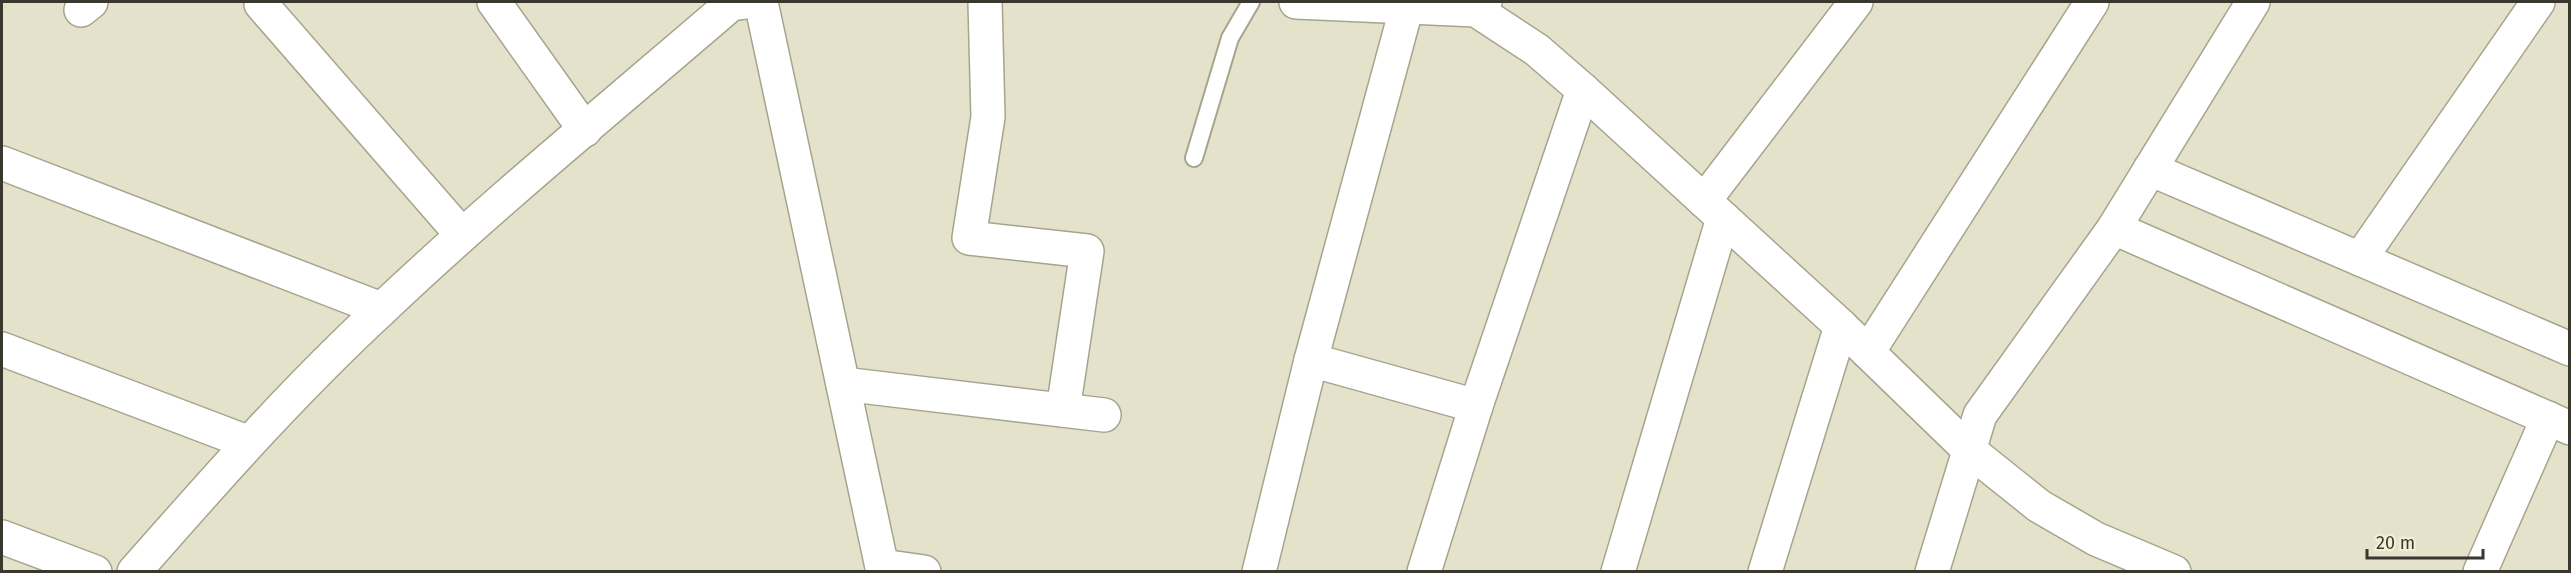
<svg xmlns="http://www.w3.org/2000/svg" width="2571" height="573" viewBox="0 0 2571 573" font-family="'Fira Sans',sans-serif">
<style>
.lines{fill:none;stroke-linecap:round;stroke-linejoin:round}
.lane-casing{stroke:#a7a48d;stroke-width:20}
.street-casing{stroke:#a7a48d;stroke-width:36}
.secondary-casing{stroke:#a7a48d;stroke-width:36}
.lane{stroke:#fff;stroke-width:16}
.street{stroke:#fff;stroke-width:33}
.secondary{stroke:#fff;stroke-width:33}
</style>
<rect width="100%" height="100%" fill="#e4e2ca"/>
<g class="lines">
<defs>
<path id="lane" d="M1194,158l36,-120 21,-36"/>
<g id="street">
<path d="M494,2l91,128"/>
<path d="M761,2l122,570"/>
<path d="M985,2l3,115 -19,121 118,13 -24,159"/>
<path d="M1296,2l180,8 61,40 46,40 258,236 128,124 70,56 57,33 78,33"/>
<path d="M261,4l201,231"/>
<path d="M81,10l10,-8"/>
<path d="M2,163l379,146"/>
<path d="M2150,169l420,180"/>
<path d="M1704,201l152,-199"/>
<path d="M2114,228l456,200"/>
<path d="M2360,259l178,-257"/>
<path d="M2,349l245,93"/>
<path d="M1868,352l224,-350"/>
<path d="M1311,360l165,46"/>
<path d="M843,384l261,31"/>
<path d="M2,537l93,35"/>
<path d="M882,566l42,6"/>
<path d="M134,572c80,-91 160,-182 249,-264 112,-106 232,-204 348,-304l16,-2"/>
<path d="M1259,572l52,-212 96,-354"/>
<path d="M1424,572l52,-166 107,-316"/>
<path d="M1618,572l105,-354"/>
<path d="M1765,572l76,-246"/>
<path d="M1932,572l48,-157 134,-187 139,-226"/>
<path d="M2480,572l68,-154"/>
</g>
<path id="secondary" d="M1476,10l9,-8"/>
</defs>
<use href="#lane" class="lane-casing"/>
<use href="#street" class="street-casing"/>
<use href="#secondary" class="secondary-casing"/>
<use href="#lane" class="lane"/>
<use href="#street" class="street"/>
<use href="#secondary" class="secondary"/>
</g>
<rect width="2571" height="573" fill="none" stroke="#39382e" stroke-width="6"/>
<path d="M2367 549v9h116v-9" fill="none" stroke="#39382e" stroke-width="3"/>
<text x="2376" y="549" font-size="18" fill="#39382e" stroke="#f2efd6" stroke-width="4.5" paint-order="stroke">20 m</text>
</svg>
